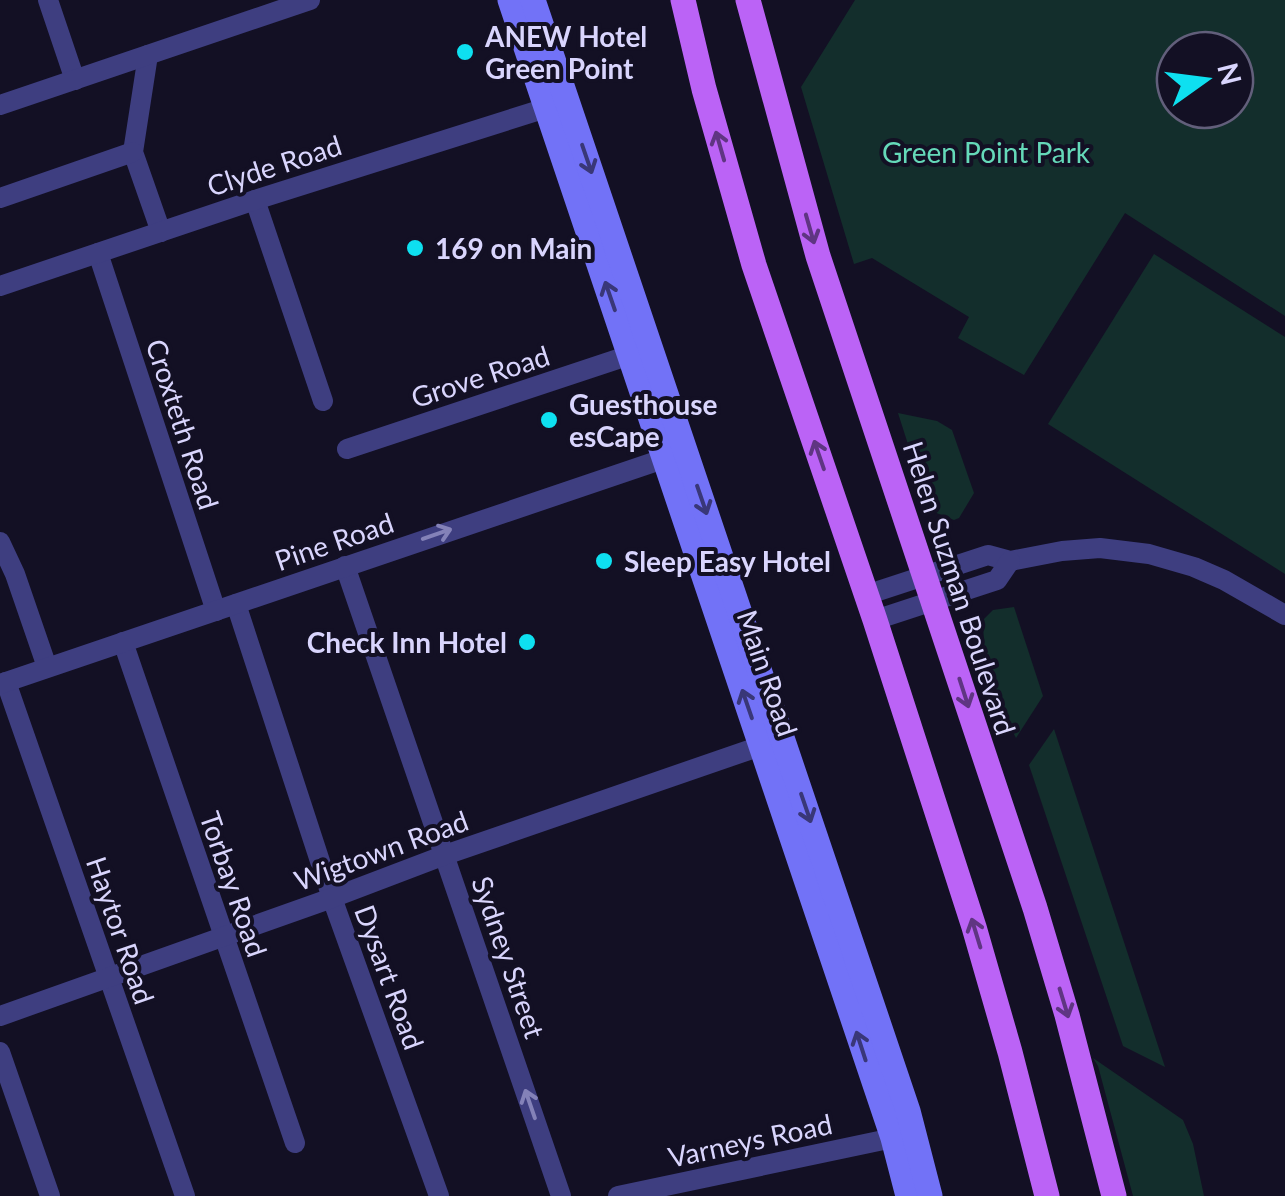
<svg xmlns="http://www.w3.org/2000/svg" width="1285" height="1196" viewBox="0 0 1285 1196" font-family="Lato,sans-serif">
<style>
.green{fill:#132e2c;fill-rule:evenodd}
.lines{fill:none;stroke-linecap:round;stroke-linejoin:round}
.minor{stroke:#3e3e80;stroke-width:20}
.secondary{stroke:#7272f7;stroke-width:25}
.primary{stroke:#bb63f6;stroke-width:25}
.oneway{stroke:#5f3582}
.oneway2{stroke:#393778}
.oneway3{stroke:#8482b8}
.poi-dot{fill:#0ee0f0;stroke:#131024;stroke-width:4}
.labels{text-anchor:middle;dominant-baseline:central;stroke-width:8;stroke-linejoin:round;paint-order:stroke}
.poi-label{font-size:28px;font-weight:bold;fill:#d9d5fd;stroke:#131024;text-anchor:start}
.park-label{font-size:28px;fill:#65d9b9;stroke:#131024}
.street-label{font-size:28px;fill:#d9d5fd;stroke:#131024}
</style>
<rect width="100%" height="100%" fill="#131024"/>
<g class="green">
<path d="M855,0h430v316l-160,-103 -101,162 -66,-37 11,-21 -97,-59 -18,6 -53,-177zM1235,50v60h-60v-60z"/>
<path d="M1154,254l131,83v237l-237,-150z"/>
<path d="M898,413l39,8 15,9 22,63 -15,25 -5,2 -25,-10z"/>
<path d="M1014,607l29,89 -27,42 -22,-42 -9,-27 -2,-49 10,-10z"/>
<path d="M1054,729l111,338 -42,-21 -94,-281z"/>
<path d="M1093,1058l90,62 10,24 11,52h-71l-35,-130z"/>
</g>
<g class="lines">
<g class="minor">
<path d="M48,0l27,80"/>
<path d="M148,55l-15,97 28,80"/>
<path d="M0,105l310,-105"/>
<path d="M0,198l133,-46"/>
<path d="M255,200l68,201"/>
<path d="M98,253l118,358"/>
<path d="M0,286l255,-86 304,-96"/>
<path d="M347,449l283,-94"/>
<path d="M0,542l15,32 32,93"/>
<path d="M345,566l216,630"/>
<path d="M866,595l122,-40 22,6 52,-10 38,-3 49,6 45,13 30,13 61,35"/>
<path d="M236,604l96,294 107,298"/>
<path d="M875,620l122,-40 13,-19"/>
<path d="M123,642l172,501"/>
<path d="M6,682l179,514"/>
<path d="M0,684l675,-229"/>
<path d="M0,1016l332,-118 113,-43 330,-114"/>
<path d="M0,1052l50,144"/>
<path d="M618,1196l275,-58"/>
</g>
<g class="secondary">
<path d="M510,0l383,1138 15,58"/>
<path d="M533,0l375,1111 22,85"/>
</g>
<g class="primary">
<path d="M683,0l21,89 50,176 121,355 99,307 36,125 37,144"/>
<path d="M748,0l70,256 217,652 32,107 47,181"/>
</g>
</g>
<defs><path id="oneway-shaft" d="M-6 0H5M1.5-3L5.5 0L1.5 3" fill="none" stroke-width="1.6" stroke-linecap="round" stroke-linejoin="round" transform="scale(2.5)"/></defs>
<g class="oneway">
<use href="#oneway-shaft" transform="translate(720 146) rotate(-106)"/>
<use href="#oneway-shaft" transform="translate(810 229) rotate(74)"/>
<use href="#oneway-shaft" transform="translate(819 455) rotate(-109)"/>
<use href="#oneway-shaft" transform="translate(964 693) rotate(72)"/>
<use href="#oneway-shaft" transform="translate(976 933) rotate(-107)"/>
<use href="#oneway-shaft" transform="translate(1064 1003) rotate(73)"/>
</g>
<g class="oneway2">
<use href="#oneway-shaft" transform="translate(587 159) rotate(71)"/>
<use href="#oneway-shaft" transform="translate(610 296) rotate(-109)"/>
<use href="#oneway-shaft" transform="translate(702 500) rotate(71)"/>
<use href="#oneway-shaft" transform="translate(747 704) rotate(-109)"/>
<use href="#oneway-shaft" transform="translate(806 808) rotate(71)"/>
<use href="#oneway-shaft" transform="translate(861 1046) rotate(-108)"/>
</g>
<g class="oneway3">
<use href="#oneway-shaft" transform="translate(437 534) rotate(-19)"/>
<use href="#oneway-shaft" transform="translate(530 1104) rotate(-109)"/>
</g>
<g class="poi-dot">
<circle cx="465" cy="52" r="10"/>
<circle cx="415" cy="248" r="10"/>
<circle cx="549" cy="420" r="10"/>
<circle cx="604" cy="561" r="10"/>
<circle cx="527" cy="642" r="10"/>
</g>
<g class="labels">
<g class="poi-label">
<text x="485" y="36">ANEW Hotel<tspan x="485" dy="32">Green Point</tspan></text>
<text x="435" y="248">169 on Main</text>
<text x="569" y="404">Guesthouse<tspan x="569" dy="32">esCape</tspan></text>
<text x="624" y="561">Sleep Easy Hotel</text>
<text x="507" y="642" text-anchor="end">Check Inn Hotel</text>
</g>
<g class="park-label">
<text x="986" y="152">Green Point Park</text>
</g>
<g class="street-label">
<text transform="translate(274 165) rotate(-18)">Clyde Road</text>
<text transform="translate(480 376) rotate(-18)">Grove Road</text>
<text transform="translate(183 424) rotate(72)">Croxteth Road</text>
<text transform="translate(334 541) rotate(-19)">Pine Road</text>
<text transform="translate(960 588) rotate(72)">Helen Suzman Boulevard</text>
<text transform="translate(768 673) rotate(71)">Main Road</text>
<text transform="translate(381 850) rotate(-20)">Wigtown Road</text>
<text transform="translate(234 884) rotate(71)">Torbay Road</text>
<text transform="translate(121 930) rotate(71)">Haytor Road</text>
<text transform="translate(509 957) rotate(71)">Sydney Street</text>
<text transform="translate(390 977) rotate(70)">Dysart Road</text>
<text transform="translate(750 1140) rotate(-12)">Varneys Road</text>
</g>
</g>
<g transform="translate(1205 80) rotate(76)"><circle r="48" fill="#131024" stroke="#625f7b" stroke-width="2.5"/>
<path d="M0-8L18 38L0 25L-18 38Z" fill="#0ee0f0"/>
<text y="-15" font-size="28" font-weight="bold" text-anchor="middle" fill="#d9d5fd">N</text>
</g>
</svg>
